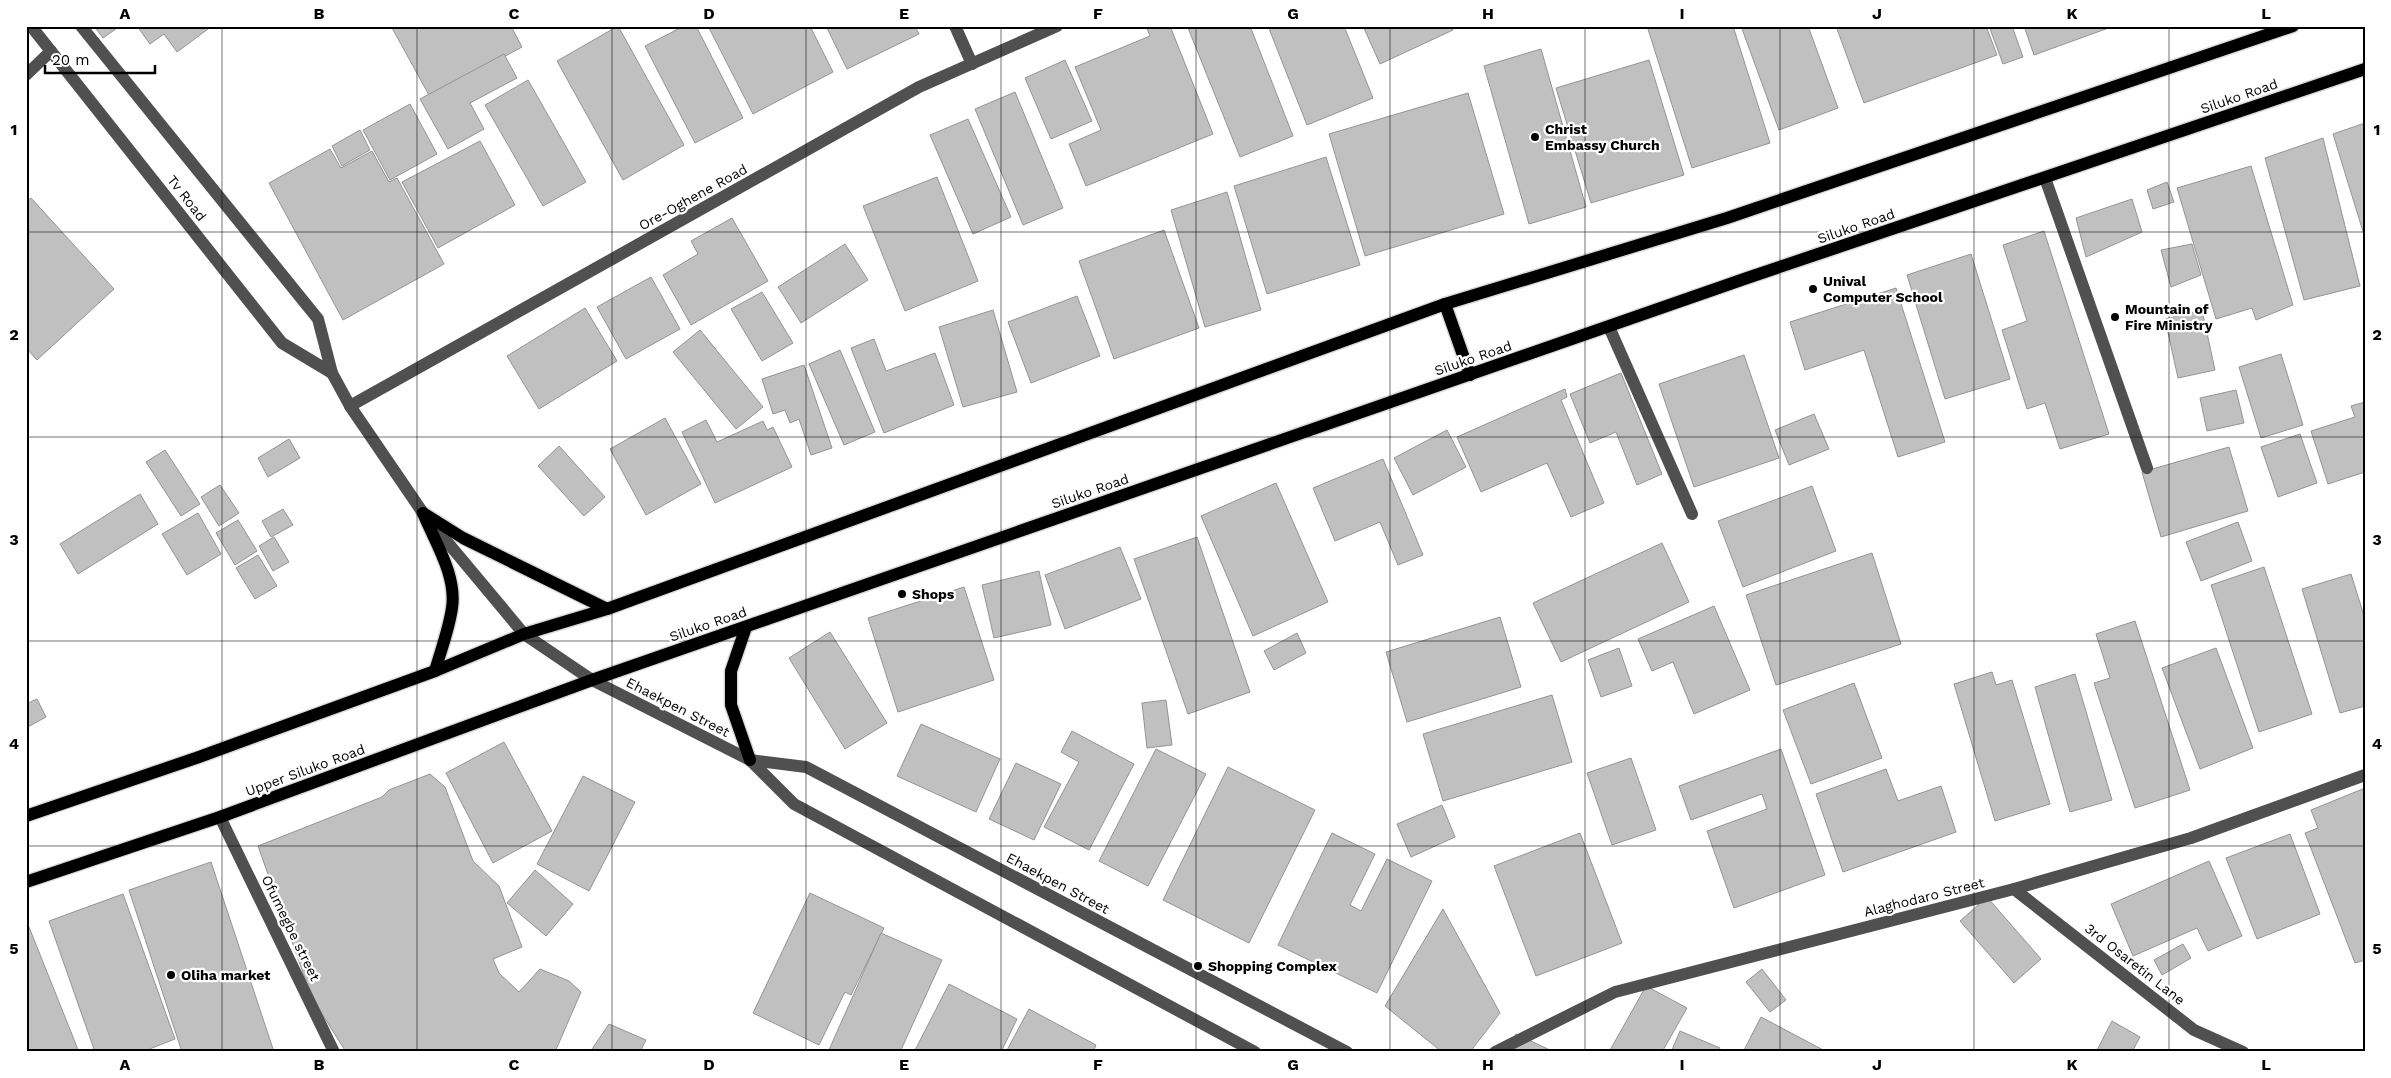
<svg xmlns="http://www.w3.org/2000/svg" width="2391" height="1078" viewBox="0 0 2391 1078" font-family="'Work Sans',sans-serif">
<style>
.building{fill:#c0c0c0;stroke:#949494}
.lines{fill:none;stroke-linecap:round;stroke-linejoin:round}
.major-casing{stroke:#dbdbdb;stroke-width:15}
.minor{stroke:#505050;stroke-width:12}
.major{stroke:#000;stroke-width:12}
.grid{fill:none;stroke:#000;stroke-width:1;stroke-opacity:0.55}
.poi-dot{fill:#000;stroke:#fff;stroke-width:2}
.labels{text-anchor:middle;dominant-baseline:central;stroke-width:4.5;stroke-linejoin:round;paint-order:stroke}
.street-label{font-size:14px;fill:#000;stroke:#fff}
.poi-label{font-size:14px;font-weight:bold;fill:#000;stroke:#fff;text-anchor:start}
.neatline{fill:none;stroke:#000;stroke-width:2}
.grid-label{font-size:16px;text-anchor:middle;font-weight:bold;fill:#000}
</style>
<rect width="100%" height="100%" fill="#fff"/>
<g class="building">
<path d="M94,26h26l-17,12z"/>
<path d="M137,26h75l-35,26 -13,-18 -14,10z"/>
<path d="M391,26h120l11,21 -92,50z"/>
<path d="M618,26l66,119 -61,35 -66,-119z"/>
<path d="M684,26h12l47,92 -48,25 -50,-97z"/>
<path d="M708,26h102l23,46 -80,42z"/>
<path d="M826,26h89l4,8 -72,35z"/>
<path d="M1146,26h24l43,108 -127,52 -17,-42 32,-14 -26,-63 75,-31z"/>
<path d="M1192,26h58l43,110 -53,21 -52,-129z"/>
<path d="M1268,26h76l29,72 -66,27z"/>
<path d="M1363,26h89l1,4 -73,34z"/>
<path d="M1647,26h86l37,117 -78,25z"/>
<path d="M1741,26h67l30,82 -59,22z"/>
<path d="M1836,26h150l11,29 -133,48z"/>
<path d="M1989,26h23l11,31 -20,7z"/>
<path d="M2024,26h90l-80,29z"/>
<path d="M1541,49l45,158 -57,17 -45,-158z"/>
<path d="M504,54l13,24 -47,25 14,26 -36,20 -28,-50z"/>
<path d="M1065,60l27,61 -41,18 -26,-61z"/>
<path d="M1649,60l35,115 -93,28 -35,-115z"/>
<path d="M528,80l58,102 -43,24 -58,-101z"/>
<path d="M1015,92l48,116 -40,17 -48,-116z"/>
<path d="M1468,93l36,121 -139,42 -36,-122z"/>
<path d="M410,104l27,50 -47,26 -27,-50z"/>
<path d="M968,119l43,98 -38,17 -43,-99z"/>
<path d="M2365,123v115l-32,-104z"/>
<path d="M360,130l10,20 -28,16 -10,-20z"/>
<path d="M2323,138l37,148 -56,14 -39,-142z"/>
<path d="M480,141l35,64 -77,43 -36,-66z"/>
<path d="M330,149l11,19 31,-17 17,31 8,-4 47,86 -101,56 -74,-137z"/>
<path d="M1326,157l34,108 -93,29 -33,-108z"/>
<path d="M2251,166l42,139 -37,15 -4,-12 -36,11 -39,-131z"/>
<path d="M937,177l41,104 -73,30 -42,-105z"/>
<path d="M2167,182l7,20 -21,7 -6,-19z"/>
<path d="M1227,192l34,118 -56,17 -34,-117z"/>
<path d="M31,198l83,91 -77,71 -11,-12v-146z"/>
<path d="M2132,199l10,33 -56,25 -10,-39z"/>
<path d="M732,218l36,63 -77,44 -28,-50 35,-21 -7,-13z"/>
<path d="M1164,230l35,98 -85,31 -35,-98z"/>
<path d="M2044,231l65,203 -49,15 -15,-46 -18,6 -25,-79 25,-9 -24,-76z"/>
<path d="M845,244l23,36 -67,43 -23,-36z"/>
<path d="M2192,244l9,31 -30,12 -10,-37z"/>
<path d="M1971,254l39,125 -65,20 -38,-124z"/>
<path d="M651,277l29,52 -54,30 -29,-52z"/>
<path d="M1896,288l49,154 -47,15 -34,-107 -59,20 -15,-48z"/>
<path d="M762,292l31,51 -31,18 -31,-52z"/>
<path d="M1077,296l23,60 -69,27 -23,-61z"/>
<path d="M585,308l32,53 -78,48 -32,-53z"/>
<path d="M993,310l24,82 -54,15 -24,-80z"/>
<path d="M2202,310l13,60 -37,8 -13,-59z"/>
<path d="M700,330l63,77 -27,22 -63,-77z"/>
<path d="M874,339l12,32 49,-18 19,52 -70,28 -33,-85z"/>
<path d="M840,350l35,82 -31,13 -35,-81z"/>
<path d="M2281,354l22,71 -42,13 -22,-71z"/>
<path d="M1744,355l35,103 -85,29 -35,-103z"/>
<path d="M804,365l28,83 -21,7 -12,-36 -9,4 -5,-13 -12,4 -11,-35z"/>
<path d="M1621,373l41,101 -25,11 -21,-53 -26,11 -20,-49z"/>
<path d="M1565,389l2,8 -6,3 43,103 -33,14 -24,-54 -66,29 -24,-55z"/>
<path d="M2236,390l8,33 -37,8 -7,-33z"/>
<path d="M2365,402v70l-37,12 -17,-53 44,-14 -4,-11z"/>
<path d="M1814,414l15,35 -40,16 -14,-35z"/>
<path d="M665,418l36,66 -55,31 -36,-66z"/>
<path d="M706,420l11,22 46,-21 4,9 6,-3 19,40 -77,36 -33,-71z"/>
<path d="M1447,430l19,37 -53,28 -19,-37z"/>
<path d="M2300,434l17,49 -39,14 -17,-50z"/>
<path d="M289,439l11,19 -32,19 -10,-19z"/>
<path d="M559,446l46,51 -21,19 -46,-50z"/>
<path d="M2229,447l19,64 -87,26 -19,-65z"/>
<path d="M165,450l35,54 -19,12 -35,-54z"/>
<path d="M1383,459l40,96 -25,10 -18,-43 -45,19 -22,-53z"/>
<path d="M1276,483l52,119 -75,34 -52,-120z"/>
<path d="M220,485l19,28 -20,13 -18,-29z"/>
<path d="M1812,486l24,65 -93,36 -25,-66z"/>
<path d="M140,494l18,30 -80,50 -18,-30z"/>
<path d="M283,509l10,16 -22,12 -9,-16z"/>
<path d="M198,513l23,41 -34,21 -25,-41z"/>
<path d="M238,520l19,31 -22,14 -19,-32z"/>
<path d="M2238,522l14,39 -51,20 -15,-39z"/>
<path d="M274,537l15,25 -16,9 -14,-25z"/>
<path d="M1197,537l53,155 -62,22 -54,-155z"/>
<path d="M1662,543l27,59 -128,60 -28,-59z"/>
<path d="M1120,547l21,52 -76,30 -20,-54z"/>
<path d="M1872,553l29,91 -125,41 -30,-90z"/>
<path d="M258,555l19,31 -22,13 -19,-31z"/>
<path d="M2264,567l48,147 -53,18 -48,-147z"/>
<path d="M1039,571l12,54 -57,13 -12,-53z"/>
<path d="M2351,574l14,45v87l-25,7 -38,-124z"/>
<path d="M964,587l30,93 -96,32 -30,-94z"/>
<path d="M1714,606l36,84 -56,24 -21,-52 -21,9 -14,-32z"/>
<path d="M1500,617l21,70 -114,35 -21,-70z"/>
<path d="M2135,621l55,169 -55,18 -41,-125 16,-5 -14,-44z"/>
<path d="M830,632l57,91 -42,26 -56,-91z"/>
<path d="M1297,633l9,20 -32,17 -10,-19z"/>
<path d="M1619,648l13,38 -31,11 -13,-37z"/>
<path d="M2216,648l37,100 -53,21 -38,-101z"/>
<path d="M1992,672l4,13 16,-5 38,124 -55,17 -41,-137z"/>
<path d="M2075,674l37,126 -42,12 -35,-125z"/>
<path d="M1854,683l28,75 -71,26 -28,-74z"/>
<path d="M1552,695l20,67 -129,39 -20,-67z"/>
<path d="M37,699l9,18 -20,11v-24z"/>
<path d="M1166,700l6,45 -25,3 -5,-45z"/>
<path d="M921,724l79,35 -24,53 -79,-36z"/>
<path d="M1072,731l62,33 -45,86 -45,-23 35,-65 -18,-10z"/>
<path d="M504,742l48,89 -59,32 -47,-90z"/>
<path d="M1156,749l50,25 -58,112 -49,-25z"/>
<path d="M1781,749l44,126 -91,33 -27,-77 60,-22 -5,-15 -71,26 -12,-34z"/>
<path d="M1631,758l25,72 -44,15 -25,-72z"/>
<path d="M1016,763l45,21 -27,56 -45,-21z"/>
<path d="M1228,767l87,43 -66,133 -86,-43z"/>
<path d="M1886,769l12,32 43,-15 15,46 -113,40 -27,-78z"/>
<path d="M430,774l15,13 28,74 26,25 23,61 -29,12 6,14 20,19 21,-23 29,12 12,11 -26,60h-209l-34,-54 -54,-152 124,-49 7,-7z"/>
<path d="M583,776l52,26 -46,89 -52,-27z"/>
<path d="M2365,788v172l-10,3 -50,-130 13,-5 -7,-18z"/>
<path d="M1442,805l13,32 -44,20 -14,-33z"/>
<path d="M1332,833l43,21 -25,51 11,6 26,-52 45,22 -55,112 -99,-48z"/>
<path d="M1580,833l42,110 -86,33 -42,-110z"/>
<path d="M2290,834l30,80 -63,25 -31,-81z"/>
<path d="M2209,861l33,75 -34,15 -11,-23 -64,28 -22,-52z"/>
<path d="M211,862l63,190h-92l-53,-162z"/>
<path d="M535,870l38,34 -27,32 -39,-33z"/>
<path d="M810,893l74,35 -33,67 -6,-3 -26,53 -66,-32z"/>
<path d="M123,894l52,145 -33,13h-47l-46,-131z"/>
<path d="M1987,897l54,62 -27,24 -54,-62z"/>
<path d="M1443,909l57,104 -30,39h-28l-57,-46z"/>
<path d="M29,927l50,125h-53v-124z"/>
<path d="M881,933l61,27 -42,92h-72z"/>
<path d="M2183,944l8,14 -29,17 -8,-15z"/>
<path d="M1762,969l24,31 -16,12 -24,-30z"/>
<path d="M949,984l68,35 -16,33h-87z"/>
<path d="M1646,986l41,22 -25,44h-53z"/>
<path d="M1029,1009l67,36 -3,7h-87z"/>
<path d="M1761,1017l66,35h-84z"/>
<path d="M2112,1021l28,16 -8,15h-36z"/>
<path d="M609,1024l37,16 -6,12h-50z"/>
<path d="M1680,1031l40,17 -2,4h-47z"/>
<path d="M1516,1034l38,18h-46z"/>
</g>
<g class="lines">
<defs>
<g id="major">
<path d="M1445,304l25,71"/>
<path d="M423,513l40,25 144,71"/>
<path d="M423,513c12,29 34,63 29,95 -3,21 -11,42 -17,63"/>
<path d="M746,627l-15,44v34l19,55"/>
<path d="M26,816l173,-59 236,-86 89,-37 83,-25 838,-305 282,-86 566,-192"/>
<path d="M26,882l194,-65 372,-137 1155,-402 618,-209"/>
</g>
</defs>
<use href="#major" class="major-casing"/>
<g class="minor">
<path d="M31,26l251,317 50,30 -14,-54 -237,-293"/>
<path d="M955,26l17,38"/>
<path d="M26,75l25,-24"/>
<path d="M2045,178l102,290"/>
<path d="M1609,327l83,187"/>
<path d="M332,373l18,33 73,107 101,121 68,46 158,80 44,44 461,248"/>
<path d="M350,406l569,-319 138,-61"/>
<path d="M750,760l56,7 541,285"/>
<path d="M220,817l114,235"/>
<path d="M2014,889l180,141 49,22"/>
<path d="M1495,1052l120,-60 399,-103 177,-51 174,-63"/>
</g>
<use href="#major" class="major"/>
</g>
<path class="grid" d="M222,26v1026M417,26v1026M612,26v1026M806,26v1026M1001,26v1026M1196,26v1026M1390,26v1026M1585,26v1026M1780,26v1026M1974,26v1026M2169,26v1026M26,232h2339M26,437h2339M26,641h2339M26,846h2339"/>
<g class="poi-dot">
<circle cx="1535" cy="137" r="5"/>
<circle cx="1813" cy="289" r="5"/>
<circle cx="2115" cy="317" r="5"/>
<circle cx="902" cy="594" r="5"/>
<circle cx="1198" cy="966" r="5"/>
<circle cx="171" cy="975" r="5"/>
</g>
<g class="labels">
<g class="street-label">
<text transform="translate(2239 96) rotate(-19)">Siluko Road</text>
<text transform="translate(693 197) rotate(-29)">Ore-Oghene Road</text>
<text transform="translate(187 198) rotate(52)">Tv Road</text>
<text transform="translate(1856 226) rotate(-19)">Siluko Road</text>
<text transform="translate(1473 358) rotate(-19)">Siluko Road</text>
<text transform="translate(1090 491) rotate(-19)">Siluko Road</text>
<text transform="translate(708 624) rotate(-19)">Siluko Road</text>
<text transform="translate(678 707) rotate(27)">Ehaekpen Street</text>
<text transform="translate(305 770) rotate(-20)">Upper Siluko Road</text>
<text transform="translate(1058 883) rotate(28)">Ehaekpen Street</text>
<text transform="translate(1924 897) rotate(-14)">Alaghodaro Street</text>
<text transform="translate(291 928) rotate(64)">Ofumegbe street</text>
<text transform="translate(2135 964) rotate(38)">3rd Osaretin Lane</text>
</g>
<g class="poi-label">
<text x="1545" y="129">Christ<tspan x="1545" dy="16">Embassy Church</tspan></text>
<text x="1823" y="281">Unival<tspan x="1823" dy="16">Computer School</tspan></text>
<text x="2125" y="309">Mountain of<tspan x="2125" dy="16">Fire Ministry</tspan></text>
<text x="912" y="594">Shops</text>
<text x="1208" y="966">Shopping Complex</text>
<text x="181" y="975">Oliha market</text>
</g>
</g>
<rect width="2391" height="1078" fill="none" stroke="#ffffff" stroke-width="55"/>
<path d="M45 65v8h110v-8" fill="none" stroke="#000000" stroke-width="2.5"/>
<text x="52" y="65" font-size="15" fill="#000000" stroke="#ffffff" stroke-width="4" paint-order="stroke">20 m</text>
<rect x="28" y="28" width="2336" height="1022" class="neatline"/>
<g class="grid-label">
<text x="125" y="19">A</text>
<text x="319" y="19">B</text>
<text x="514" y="19">C</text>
<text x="709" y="19">D</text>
<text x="904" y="19">E</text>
<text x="1098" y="19">F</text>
<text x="1293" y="19">G</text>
<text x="1488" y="19">H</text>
<text x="1682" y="19">I</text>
<text x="1877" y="19">J</text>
<text x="2072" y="19">K</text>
<text x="2266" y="19">L</text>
<text x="14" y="135">1</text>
<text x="2377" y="135">1</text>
<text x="14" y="340">2</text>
<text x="2377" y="340">2</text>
<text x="14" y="545">3</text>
<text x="2377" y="545">3</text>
<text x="14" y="749">4</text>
<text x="2377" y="749">4</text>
<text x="14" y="954">5</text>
<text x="2377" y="954">5</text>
<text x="125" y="1070">A</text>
<text x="319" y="1070">B</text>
<text x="514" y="1070">C</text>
<text x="709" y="1070">D</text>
<text x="904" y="1070">E</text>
<text x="1098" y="1070">F</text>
<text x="1293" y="1070">G</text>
<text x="1488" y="1070">H</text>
<text x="1682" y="1070">I</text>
<text x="1877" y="1070">J</text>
<text x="2072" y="1070">K</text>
<text x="2266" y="1070">L</text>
</g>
</svg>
